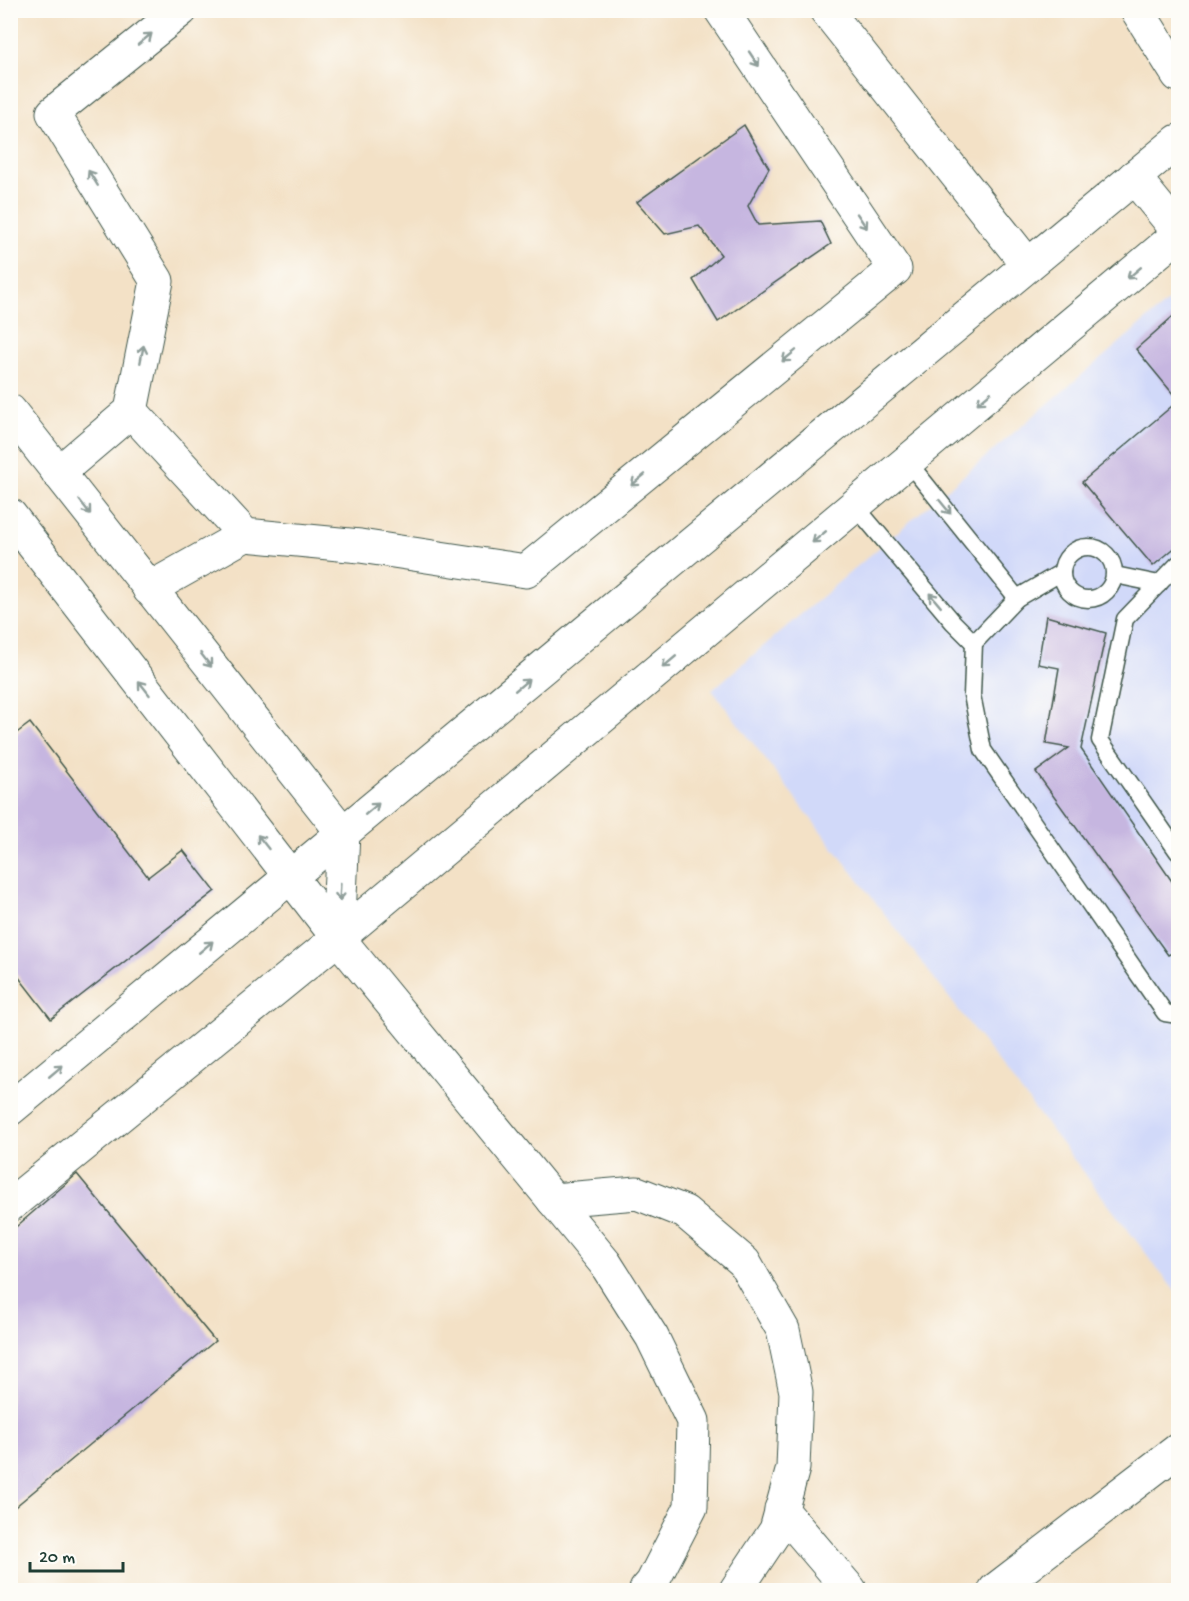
<svg xmlns="http://www.w3.org/2000/svg" width="1189" height="1601" viewBox="0 0 1189 1601" font-family="'Gochi Hand',sans-serif">
<style>
.built{fill:#d1d9f9}
.building{fill:#c6b6e0}
.lines{fill:none;stroke-linecap:round;stroke-linejoin:round}
.service-casing{stroke:#3f564a;stroke-width:19}
.minor-casing{stroke:#3f564a;stroke-width:35}
.tertiary-casing{stroke:#3f564a;stroke-width:35}
.service{stroke:#fff;stroke-width:16}
.minor{stroke:#fff;stroke-width:33}
.tertiary{stroke:#fff;stroke-width:33}
.oneway{stroke:#8f9e9a}
</style>
<rect width="100%" height="100%" fill="#fdfcf7"/>
<filter id="ink" filterUnits="userSpaceOnUse"><feTurbulence type="fractalNoise" baseFrequency=".0167" numOctaves="2"/><feDisplacementMap in="SourceGraphic" scale="12" xChannelSelector="R" yChannelSelector="G"/><feConvolveMatrix kernelMatrix="1 2 1 2 8 2 1 2 1" color-interpolation-filters="sRGB"/></filter>
<filter id="wash" filterUnits="userSpaceOnUse"><feTurbulence type="fractalNoise" baseFrequency=".008" numOctaves="4" result="noise"/><feDisplacementMap in="SourceGraphic" scale="24" xChannelSelector="R" yChannelSelector="G"/><feGaussianBlur stdDeviation="1.35" result="paint"/><feColorMatrix in="noise" values="0 0 0 0 0 0 0 0 0 0 0 0 0 0 0 0 0 1.4 0 .05"/><feComposite in="paint" operator="in"/></filter>
<g filter="url(#wash)">
<rect width="100%" height="100%" fill="#f3e1c6"/>
<path class="built" d="M1178,293v1002l-466,-605z"/>
<g id="blocks">
<g class="building">
<path d="M744,125l25,43 -21,38 10,19 62,-4 11,23 -113,78 -25,-42 28,-25 -22,-29 -34,8 -28,-32z"/>
<path d="M1178,312v88l-42,-51z"/>
<path d="M1178,401v144l-25,21 -71,-84z"/>
<path d="M1046,616l60,17 -25,116 97,141v60l-10,5 -132,-183 33,-24 -23,-4 13,-76 -21,-4z"/>
<path d="M30,723l118,154 35,-27 32,41 -164,128 -41,-53v-228z"/>
<path d="M77,1174l138,167 -205,170v-279z"/>
</g>
</g>
</g>
<g filter="url(#ink)">
<use href="#blocks" fill-opacity="0" stroke="#3f564a" stroke-width="1.5"/>
<g class="lines">
<defs>
<g id="service">
<path d="M908,462l109,136"/>
<path d="M856,507l97,115 21,21"/>
<circle cx="1088" cy="573" r="26"/>
<path d="M1178,564l-53,55 -25,121 78,112"/>
<path d="M1062,572l-45,26 -43,45 -2,52 11,55 182,263 13,2"/>
<path d="M1115,575l44,9"/>
</g>
<g id="minor">
<path d="M826,10l202,255"/>
<path d="M1137,10l41,65"/>
<path d="M10,411l333,422 -5,105"/>
<path d="M131,411l114,124 115,11 166,25 369,-302 -174,-259"/>
<path d="M58,473l73,-62 26,-130 -104,-168 128,-103"/>
<path d="M10,515l328,423"/>
<path d="M149,589l96,-54"/>
<path d="M553,1200l84,-7 48,19 59,50 39,68 13,62 -3,76 -17,62 -40,60"/>
<path d="M781,1509l69,81"/>
<path d="M995,1590l183,-140"/>
</g>
<g id="tertiary">
<path d="M1134,177l44,54"/>
<path d="M338,938l267,325 47,74 41,84 -2,86 -39,76 -6,7"/>
<path d="M10,1109l1168,-968"/>
<path d="M10,1205l328,-267 840,-703"/>
</g>
</defs>
<use href="#service" class="service-casing"/>
<use href="#minor" class="minor-casing"/>
<use href="#tertiary" class="tertiary-casing"/>
<use href="#service" class="service"/>
<use href="#minor" class="minor"/>
<use href="#tertiary" class="tertiary"/>
</g>
<defs><path id="oneway-shaft" d="M-6 0H5M1.5-3L5.5 0L1.5 3" fill="none" stroke-width="1.6" stroke-linecap="round" stroke-linejoin="round" transform="scale(1.5)"/></defs>
<g class="oneway">
<use href="#oneway-shaft" transform="translate(145 39) rotate(-39)"/>
<use href="#oneway-shaft" transform="translate(754 59) rotate(56)"/>
<use href="#oneway-shaft" transform="translate(93 178) rotate(-122)"/>
<use href="#oneway-shaft" transform="translate(862 221) rotate(56)"/>
<use href="#oneway-shaft" transform="translate(1134 273) rotate(140)"/>
<use href="#oneway-shaft" transform="translate(142 354) rotate(-79)"/>
<use href="#oneway-shaft" transform="translate(789 356) rotate(141)"/>
<use href="#oneway-shaft" transform="translate(984 398) rotate(140)"/>
<use href="#oneway-shaft" transform="translate(638 480) rotate(141)"/>
<use href="#oneway-shaft" transform="translate(85 507) rotate(52)"/>
<use href="#oneway-shaft" transform="translate(945 507) rotate(51)"/>
<use href="#oneway-shaft" transform="translate(819 537) rotate(140)"/>
<use href="#oneway-shaft" transform="translate(935 600) rotate(-130)"/>
<use href="#oneway-shaft" transform="translate(206 660) rotate(52)"/>
<use href="#oneway-shaft" transform="translate(669 662) rotate(140)"/>
<use href="#oneway-shaft" transform="translate(522 685) rotate(-40)"/>
<use href="#oneway-shaft" transform="translate(144 688) rotate(-128)"/>
<use href="#oneway-shaft" transform="translate(372 809) rotate(-40)"/>
<use href="#oneway-shaft" transform="translate(263 842) rotate(-128)"/>
<use href="#oneway-shaft" transform="translate(340 892) rotate(93)"/>
<use href="#oneway-shaft" transform="translate(206 947) rotate(-40)"/>
<use href="#oneway-shaft" transform="translate(56 1071) rotate(-40)"/>
</g>
</g>
<rect width="1189" height="1601" fill="none" stroke="#fdfcf7" stroke-width="36"/>
<path d="M30 1562v9h93v-9" fill="none" stroke="#1f3d34" stroke-width="3"/>
<text x="39" y="1562" font-size="18" fill="#1f3d34" stroke="#fdfcf7" stroke-width="4.5" paint-order="stroke">20 m</text>
</svg>
